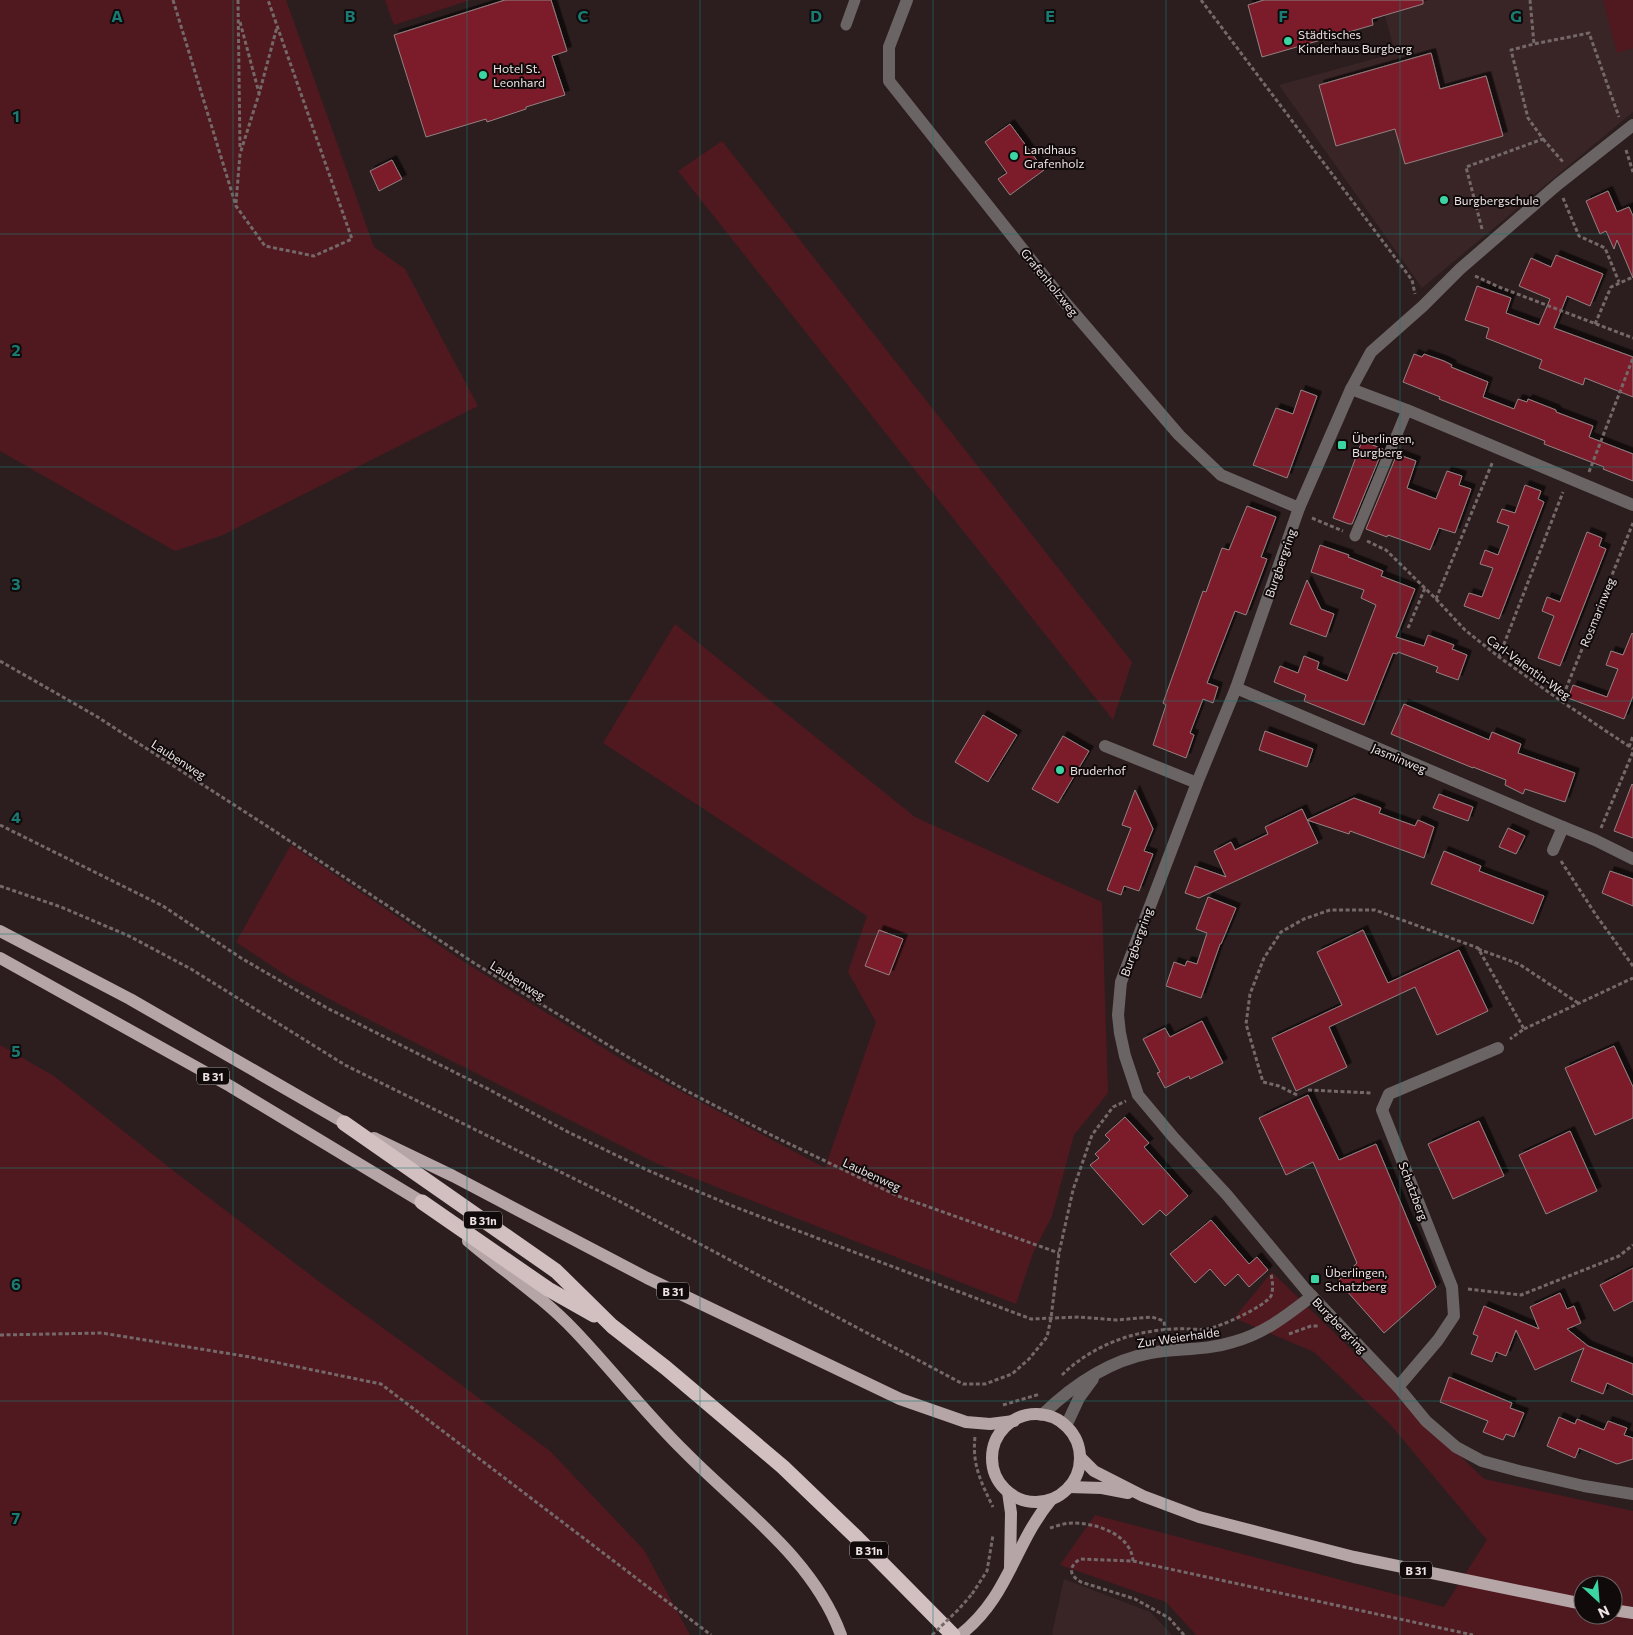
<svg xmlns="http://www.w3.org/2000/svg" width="1633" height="1635" viewBox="0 0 1633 1635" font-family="Commissioner,sans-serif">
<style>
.built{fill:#392526}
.green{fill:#50181f;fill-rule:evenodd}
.building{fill:#7b1c2c;stroke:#928181;filter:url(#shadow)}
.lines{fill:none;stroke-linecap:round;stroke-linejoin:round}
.path{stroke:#746869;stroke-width:3;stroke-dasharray:4 2.5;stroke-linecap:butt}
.lane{stroke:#6b6464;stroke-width:11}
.street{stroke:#6b6464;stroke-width:12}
.primary{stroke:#b5a5a6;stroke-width:12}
.highway{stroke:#d2bfc0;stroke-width:15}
.path-bridge{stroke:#746869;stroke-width:3;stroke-dasharray:4 2.5;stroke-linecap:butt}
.grid{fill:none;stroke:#1a7b74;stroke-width:1;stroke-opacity:0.55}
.poi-dot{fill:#3dd4a3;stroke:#100a0a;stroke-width:2}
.labels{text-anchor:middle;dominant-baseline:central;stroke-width:4;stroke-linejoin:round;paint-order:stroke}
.shield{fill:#100a0a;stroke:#aaa1a2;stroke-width:1}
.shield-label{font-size:11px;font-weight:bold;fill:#ece2e3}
.poi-label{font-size:12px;fill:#ece2e3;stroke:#100a0a;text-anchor:start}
.street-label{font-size:12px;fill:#ece2e3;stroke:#100a0a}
.grid-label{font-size:16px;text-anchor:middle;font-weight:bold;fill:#1a7b74;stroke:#100a0a;stroke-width:4;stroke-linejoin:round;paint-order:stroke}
</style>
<defs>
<filter id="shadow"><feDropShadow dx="4.5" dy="-4.5" stdDeviation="0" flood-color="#0009"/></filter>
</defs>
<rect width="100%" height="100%" fill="#2c1e1f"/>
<g class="built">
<path d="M1381,0h252v112l-211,176 -143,-203 116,-32z"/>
<path d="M1064,1579l86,33 22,23h-119l-1,-2z"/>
</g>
<g class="green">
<path d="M0,0h286l88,247 31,22 73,137 -255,129 -48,16 -175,-100z"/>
<path d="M385,0h85l-76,25z"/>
<path d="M1603,0h30v48l-16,5z"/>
<path d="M722,141l410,521 -19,58 -435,-549z"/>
<path d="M675,624l240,193 187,85 6,191 -34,42 -22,81 -19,37 -17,51 -358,-140 -306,-153 -65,-35 -51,-34 55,-97 170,115 170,105 194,103 51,-146 -28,-50 19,-56 -264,-173z"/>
<path d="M0,1045l54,31 121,96 146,111 131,95 98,73 94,99 46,85h-690z"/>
<path d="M1272,1272l212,207 149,32v124h-437l-30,-33 -106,-37 35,-50 349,92 43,-67 -97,-116 -76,-72 -80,-34zM1583,1585h30v30h-30z"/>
</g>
<g class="building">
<path d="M505,0h46l16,51 -15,5 13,39 -39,12v2l-39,13 -1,-3 -60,18 -32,-102z"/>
<path d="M1264,0h159v4l-51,15 1,6 -111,32 -14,-52z"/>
<path d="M1431,53l9,36 46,-13 17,60 -98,28 -10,-35 -59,17 -17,-61z"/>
<path d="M1010,124l34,46 -34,25 -12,-16 9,-6 -22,-31z"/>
<path d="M392,160l10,19 -23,12 -9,-20z"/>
<path d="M1608,191l9,21 12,-5 4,9v62l-16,-38 -3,9 -8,-18 -6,3 -14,-33z"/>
<path d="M1556,255l47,19 -13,32 -23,-10 -13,32 79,29v40l-48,-19 -2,7 -44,-17 3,-8 -56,-22 3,-10 -24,-8 12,-34 34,12 -5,15 33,12 11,-26 -31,-13 12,-28 20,9z"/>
<path d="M1414,354l8,3 2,-3 20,7 8,4 -1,2 37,15 -5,15 31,12 4,-10 9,3 1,-3 28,11v2l37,14 -4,11 44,17v27l-30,-12 1,-2 -60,-23 1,-3 -106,-42 1,-2 -37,-15z"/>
<path d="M1301,390l16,6 -30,82 -34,-13 23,-57 17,6z"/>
<path d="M1362,441l21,8 -31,75h-3l-16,-6z"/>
<path d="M1397,454l19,7 -9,27 29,11 11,-28 15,5 -3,9 12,4 -16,44 -16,-5 -9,22 -42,-15 -1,2 -21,-8z"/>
<path d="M1525,485l16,6 -3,8 6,3 -45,117 -35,-13 5,-13 13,4 11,-29 -13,-4 5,-14 13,5 11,-29 -12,-4 5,-13 13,4z"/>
<path d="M1247,506l29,11 -15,40 6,2 -21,56 -11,-4 -28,72 11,4 -5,16 -10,-4 -13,34 4,2 -8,23 -33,-13 13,-40 -3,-2 40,-112 3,1 16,-44 7,2z"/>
<path d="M1587,532l15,6 -3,8 7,3 -46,117 -22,-8 16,-42 -12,-5 5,-14 13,5z"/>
<path d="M1320,545l29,10 -1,2 35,14 -2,5 34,13 -19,48 28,9 4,-11 26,10 -2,4 15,6 -9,25 -22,-8 2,-5 -40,-15 -1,2 -4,-1 -29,72 -60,-24 2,-6 -32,-13 6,-16 18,7 6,-17 15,6 -2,7 30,12 29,-76 -15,-7 3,-8 -53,-18z"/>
<path d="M1307,580l14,29 13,5 -8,23 -36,-13z"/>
<path d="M1632,633l1,1v62l-9,23 -56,-21 5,-13 34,12 11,-28 -12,-4 5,-14 12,4z"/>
<path d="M1404,704l85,36 3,-8 29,12 -3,9 57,20 -10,29 -40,-13 -2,5 -18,-9 1,-5 -33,-13v1l-82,-34z"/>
<path d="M983,715l34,20 -29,47 -33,-20z"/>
<path d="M1265,731l48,18 -6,18 -48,-17z"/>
<path d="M1063,736l26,15 -31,52 -26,-14z"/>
<path d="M1632,784l1,1v53l-19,-7z"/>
<path d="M1135,790l18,39 -9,22 9,3 -14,37 -15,-5 -3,9 -14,-5 24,-62 -9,-3z"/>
<path d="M1439,794l34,13 -5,14 -35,-13z"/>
<path d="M1354,798l27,10 -2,5 36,13 3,-6 16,7 -10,31 -74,-27 -1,3 -42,-14z"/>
<path d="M1302,809l16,34 -119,55 -14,-5 10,-27 31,11 -12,-26 17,-9 4,8 33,-16 -3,-7z"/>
<path d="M1508,828l17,8 -9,18 -17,-7z"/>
<path d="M1444,851l37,15 -2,5 65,25 -11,28 -102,-40z"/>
<path d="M1610,871l23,8v27l-31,-13z"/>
<path d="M1208,897l28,11 -15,36h-1l-19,54 -35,-12 8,-24 11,4 2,-5 10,3 10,-31 -11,-4z"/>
<path d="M879,930l24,9 -14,36 -24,-9z"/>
<path d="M1363,930l25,53 71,-33 29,61 -51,24 -22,-48 -86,40 18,40 -51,24 -24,-53 70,-33 -25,-53z"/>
<path d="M1202,1021l21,42 -33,16 -1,-3 -24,12 -8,-15 3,-1 -17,-33 22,-11 5,9z"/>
<path d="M1614,1046l19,41v31l-38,17 -30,-67z"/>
<path d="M1308,1095l31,65 37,-16 60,143 -52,46 -46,-52 19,-18 -44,-101 -27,13 -27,-57z"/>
<path d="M1125,1117l24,26 -5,4 44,49 -22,20 -6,-6 -17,15 -53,-60 9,-7 -4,-4 15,-14 -5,-5z"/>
<path d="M1479,1121l25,55 -51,23 -25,-55z"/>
<path d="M1570,1131l27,60 -51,23 -27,-59z"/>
<path d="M1211,1220l38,44 8,-7 11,13 -19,17 -11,-13 -13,12 -15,-17 -15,14 -25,-29z"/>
<path d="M1633,1268v33l-19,10 -14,-26z"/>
<path d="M1560,1293l7,16 7,-3 7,17 -14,6 21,17 45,18v31l-26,-12 -4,11 -32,-13 13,-33 -49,22 -19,-40 -10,26 -10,-4 -4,10 -21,-8 7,-18 -5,-2 11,-28 55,23 -9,-22z"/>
<path d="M1449,1377l63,26 -2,5 14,5 -10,24 -8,-3 -3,6 -20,-8 5,-11 -48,-19z"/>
<path d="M1559,1417l16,7 2,-5 27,11 4,-9 19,7 -3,7 9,3v21l-16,5 -38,-16 -4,10 -28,-12z"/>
</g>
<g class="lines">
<g class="path">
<path d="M173,0l63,206 29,40 49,10 38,-17 -84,-239"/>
<path d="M238,0l2,149"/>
<path d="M1201,0l211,280 3,14"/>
<path d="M1530,0l4,44"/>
<path d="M240,22l19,71"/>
<path d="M1543,139l20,23"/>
<path d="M1626,150l7,22"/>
<path d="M1563,198l16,38 26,12 14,34"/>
<path d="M236,203l4,-49 19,-60 18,-67"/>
<path d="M1482,229l-16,-62 77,-28 -15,-21 -17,-68 23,-6 55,-11 30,84"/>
<path d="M1475,276l24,11 134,51"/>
<path d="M1595,324l16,-37 22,-10"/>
<path d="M1589,472l44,-114"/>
<path d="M1312,518l31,13"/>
<path d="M1367,541l19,9 50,49 29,31 34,27 62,44 72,48"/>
<path d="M1436,599l57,-138"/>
<path d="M1408,628l17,-40"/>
<path d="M1499,657l64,-165"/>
<path d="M0,661l96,55 174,112 204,135 152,93 59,34 88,46 125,60 161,57"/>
<path d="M1561,701l72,-178"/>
<path d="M1629,747l4,-11"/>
<path d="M0,825l163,81 78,52 86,50 163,82 78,42 79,38 88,37 296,112 48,-2 37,3 36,-3 12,4 1,9"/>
<path d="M1601,828l32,-76"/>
<path d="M1561,861l35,54 37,51"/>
<path d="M0,886l61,21 68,29 62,33 154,96 274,136 344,183h22l27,-10 17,-15 18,-22 4,-19 8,-65 14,-63 19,-55 21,-28 13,-6"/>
<path d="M1478,949l41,15 59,39"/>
<path d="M1524,1029l109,-51"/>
<path d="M1308,1090l64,3"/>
<path d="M1297,1095l-18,-9 -16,-4 -17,-58 4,-30 14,-36 17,-26 23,-13 26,-9h45l103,38 46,81 -14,10"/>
<path d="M1468,1289l53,6 98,-39 14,-11"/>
<path d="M1289,1334l22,-8h8"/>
<path d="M0,1335l102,-2 148,24 131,27 330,251"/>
<path d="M1062,1375c21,-21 51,-36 80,-42 15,-3 31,-5 46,-4 6,0 13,1 19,0 13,-2 57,-22 64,-33 3,-8 1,-16 0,-23"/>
<path d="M1003,1405l37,-11"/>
<path d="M975,1437c-3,28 6,45 18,70"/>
<path d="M1050,1528c7,-2 15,-5 23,-5 23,0 58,11 60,38"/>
<path d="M972,1594l15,-23 6,-36"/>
<path d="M1184,1635l-15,-17 -34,-19 -54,-17c-12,-7 -13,-15 -1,-23l53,2 340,74"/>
</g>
<g class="lane">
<path d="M846,25l9,-25"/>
<path d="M1355,536l52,-126"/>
</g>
<g class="street">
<path d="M907,0l-18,47v34l174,219 116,135 42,40 78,33"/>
<path d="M1633,125l-76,60 -97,84 -37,37 -52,46 -20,37 -52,119 -63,180 -39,95 -76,199 -3,33 2,18 5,23 13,39 36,43 53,57 79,95 92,97 28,34 30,26 26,14 37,10 65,15 49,8"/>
<path d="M1351,389l56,21 226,95"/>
<path d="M1236,688l327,139 32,13 38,19"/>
<path d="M1105,746l92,37"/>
<path d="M1553,850l10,-23"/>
<path d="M1398,1387l40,-47 16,-24 -2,-29 -70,-177 7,-16 109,-46"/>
<path d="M1042,1415c30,-29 66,-54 108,-62 28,-5 55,-2 83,-11 31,-8 54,-27 79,-46"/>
<path d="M1066,1426l13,-28 14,-19"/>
</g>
<g class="primary">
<path d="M0,931l130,68 222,128"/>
<path d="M0,958l230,128 192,116 8,6"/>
<path d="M374,1138l79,38 194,102 253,121 66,23 24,2 24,-3"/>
<path d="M468,1241c35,30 75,56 107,90 38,40 71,83 110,121 55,56 128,106 156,183"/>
<circle cx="1036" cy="1458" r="44"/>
<path d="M1080,1457l14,14 49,25 56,21 155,40 229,47"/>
<path d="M1069,1487l33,1 26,5"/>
<path d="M1008,1492l3,21 -1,54"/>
<path d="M1613,1610l20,3"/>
<path d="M960,1635c49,-38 54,-91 91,-135"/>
</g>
<g class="highway">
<path d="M344,1123l212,148 56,55 54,42 117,99 74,71 96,97"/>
<path d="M422,1202l126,87 46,26"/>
</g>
<path class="path-bridge" d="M932,1635l27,-26 13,-15"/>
</g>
<path class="grid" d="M233,0v1635M467,0v1635M700,0v1635M933,0v1635M1166,0v1635M1400,0v1635M0,234h1633M0,467h1633M0,701h1633M0,934h1633M0,1168h1633M0,1401h1633"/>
<g class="poi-dot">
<circle cx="1288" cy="41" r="5"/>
<circle cx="483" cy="75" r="5"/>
<circle cx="1014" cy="156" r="5"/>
<circle cx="1444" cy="200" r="5"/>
<rect x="1337" y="440" width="10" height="10" rx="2.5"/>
<circle cx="1060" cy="770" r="5"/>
<rect x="1310" y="1274" width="10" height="10" rx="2.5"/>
</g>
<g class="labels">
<g class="shield">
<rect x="197" y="1067.5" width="32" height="17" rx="4"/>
<rect x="464" y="1211.5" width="38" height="17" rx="4"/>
<rect x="657" y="1282.5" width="32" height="17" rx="4"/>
<rect x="850" y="1541.5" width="38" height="17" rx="4"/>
<rect x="1400" y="1561.5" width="32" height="17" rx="4"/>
</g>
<g class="shield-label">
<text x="213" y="1076">B 31</text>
<text x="483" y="1220">B 31n</text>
<text x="673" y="1291">B 31</text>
<text x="869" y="1550">B 31n</text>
<text x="1416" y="1570">B 31</text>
</g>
<g class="poi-label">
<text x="1298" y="34">Städtisches<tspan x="1298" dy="14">Kinderhaus Burgberg</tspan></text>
<text x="493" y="68">Hotel St.<tspan x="493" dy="14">Leonhard</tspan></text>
<text x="1024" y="149">Landhaus<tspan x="1024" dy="14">Grafenholz</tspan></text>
<text x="1454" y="200">Burgbergschule</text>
<text x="1352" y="438">Überlingen,<tspan x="1352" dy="14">Burgberg</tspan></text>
<text x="1070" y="770">Bruderhof</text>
<text x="1325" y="1272">Überlingen,<tspan x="1325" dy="14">Schatzberg</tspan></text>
</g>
<g class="street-label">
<text transform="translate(1050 282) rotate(51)">Grafenholzweg</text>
<text transform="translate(1280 563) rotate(-71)">Burgbergring</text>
<text transform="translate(1597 612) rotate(-68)">Rosmarinweg</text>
<text transform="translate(1529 667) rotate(36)">Carl-Valentin-Weg</text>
<text transform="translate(1399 758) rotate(23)">Jasminweg</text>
<text transform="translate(179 759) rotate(33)">Laubenweg</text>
<text transform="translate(1136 942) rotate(-70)">Burgbergring</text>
<text transform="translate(518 980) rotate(32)">Laubenweg</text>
<text transform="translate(872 1174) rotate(25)">Laubenweg</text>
<text transform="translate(1414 1191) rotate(69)">Schatzberg</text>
<text transform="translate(1340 1325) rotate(46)">Burgbergring</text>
<text transform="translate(1178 1337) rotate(-8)">Zur Weierhalde</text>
</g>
</g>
<g class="grid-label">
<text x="117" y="22">A</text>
<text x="350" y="22">B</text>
<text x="583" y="22">C</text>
<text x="816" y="22">D</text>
<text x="1050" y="22">E</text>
<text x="1283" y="22">F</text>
<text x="1516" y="22">G</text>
<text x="16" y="122">1</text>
<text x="16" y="356">2</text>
<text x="16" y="590">3</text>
<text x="16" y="823">4</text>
<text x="16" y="1057">5</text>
<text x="16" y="1290">6</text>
<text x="16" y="1524">7</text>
</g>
<g transform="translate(1598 1600) rotate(154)"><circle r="24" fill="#100a0a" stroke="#686061"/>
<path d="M0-4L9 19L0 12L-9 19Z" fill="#3dd4a3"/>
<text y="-8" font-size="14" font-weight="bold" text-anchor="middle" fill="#ece2e3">N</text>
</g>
</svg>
